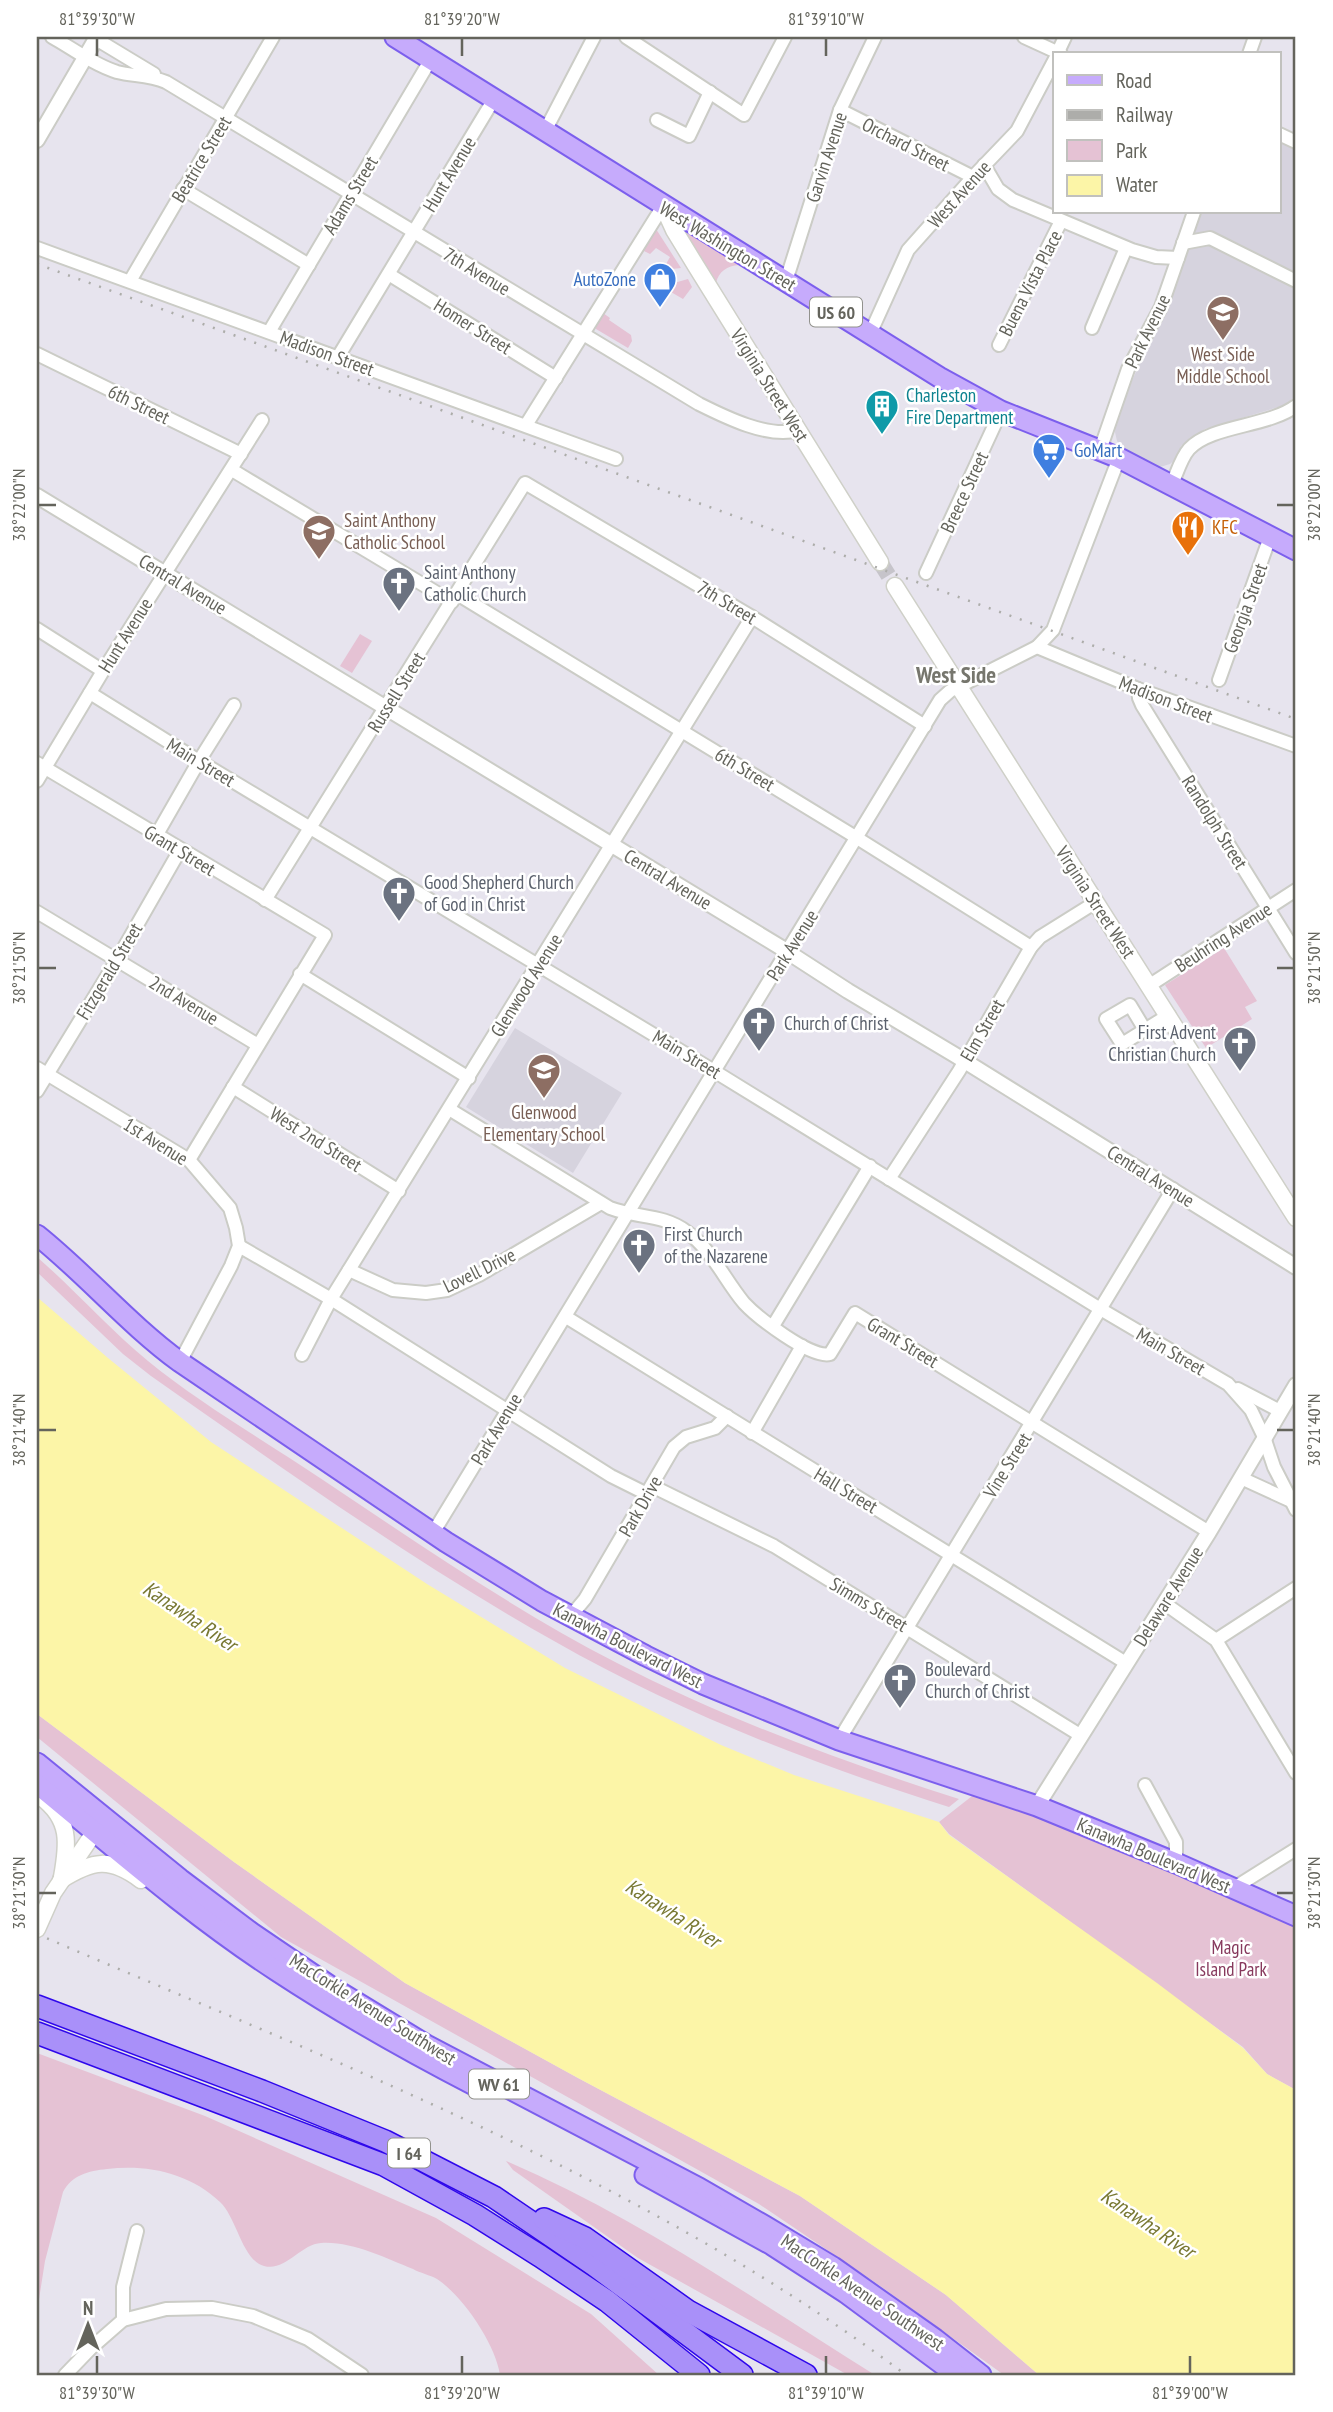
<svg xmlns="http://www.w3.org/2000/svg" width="1333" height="2412" viewBox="0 0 1333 2412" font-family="'PT Sans Narrow',sans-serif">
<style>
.education{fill:#d6d3de}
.green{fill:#e5c2d4}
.water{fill:#fcf5a7}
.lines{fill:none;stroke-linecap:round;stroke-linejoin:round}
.secondary-tunnel{stroke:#c6c4ca;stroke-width:16;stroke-dasharray:16 8;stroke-linecap:butt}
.minor-casing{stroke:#cbccc6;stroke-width:16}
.tertiary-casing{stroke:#cbccc6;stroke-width:18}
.secondary-casing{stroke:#cfd0c8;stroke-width:19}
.primary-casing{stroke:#7c5fed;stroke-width:23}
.motorway-casing{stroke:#2f08eb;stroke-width:24}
.minor{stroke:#fff;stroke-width:12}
.tertiary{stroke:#fff;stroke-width:14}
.secondary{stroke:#fff;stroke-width:16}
.primary{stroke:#c6abfc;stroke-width:19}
.motorway{stroke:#a990f9;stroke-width:21}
.rail{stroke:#adadaa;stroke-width:2.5;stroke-dasharray:2 9;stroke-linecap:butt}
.ticks{fill:none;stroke:#64645c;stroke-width:2.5}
.labels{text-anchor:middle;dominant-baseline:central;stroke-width:5;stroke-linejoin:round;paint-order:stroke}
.shield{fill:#fff;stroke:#92928d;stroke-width:2}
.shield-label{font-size:18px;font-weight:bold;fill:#64645c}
.street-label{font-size:19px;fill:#64645c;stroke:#fff}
.shop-label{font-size:19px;fill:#366cbe;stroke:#fff;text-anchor:end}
.education-label{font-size:19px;fill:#785e54;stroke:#fff}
.culture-label{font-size:19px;fill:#0d838f;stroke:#fff;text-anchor:start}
.food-label{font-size:19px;fill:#c56008;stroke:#fff;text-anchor:start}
.worship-label{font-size:19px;fill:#5b616d;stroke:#fff;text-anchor:start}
.park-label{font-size:19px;fill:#87395d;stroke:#fff}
.water-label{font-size:21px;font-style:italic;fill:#797933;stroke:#fff}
.quarter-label{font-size:23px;font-weight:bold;fill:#76766d;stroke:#fff}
.neatline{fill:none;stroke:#64645c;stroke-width:2.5}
.ticks-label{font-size:18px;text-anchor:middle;fill:#64645c}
</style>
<rect width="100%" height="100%" fill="#e7e4ee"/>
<g class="education">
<path d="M1279,141l17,8v247l-11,9 -80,24 -24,17 -2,10 -9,8 -10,3 -37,-18 -6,-8 -2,-9 1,-16 58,-128 27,-76h78z"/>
<path d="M515,1028l107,65 -49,80 -107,-66z"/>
</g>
<g class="green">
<path d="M656,229l25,39 -9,1 -6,-5 4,-7 -14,-9 -6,6 -6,-3 -41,62 7,5 -1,2 22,15 1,6 -4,7 -32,-19 -1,-5z"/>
<path d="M688,233l51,32c-12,1 -20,6 -23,18l-30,-48z"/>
<path d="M657,278l17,5 14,-4 4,8 -9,12 -31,-18z"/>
<path d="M360,634l12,7 -20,32 -12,-7z"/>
<path d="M1224,948l33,53 -12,6 7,12 -46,29 -41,-63z"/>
<path d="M37,1257c38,33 72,72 111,104 54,44 117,80 175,119 96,64 191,130 294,183 109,56 226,99 342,136l-10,8c-136,-43 -271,-95 -395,-166 -139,-78 -273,-174 -403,-265l-28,-22 -86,-82z"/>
<path d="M37,1714l197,148 171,121 173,95 222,118 146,99 93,80h-35l-128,-92 -117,-79 -478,-267 -244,-200z"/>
<path d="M981,1789l315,127v174l-29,-16 -24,-27 -294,-213 -10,-12z"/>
<path d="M37,2053l168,63 231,102 155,96 68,61h-159c-4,-30 -37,-79 -63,-96 -7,-4 -17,-6 -24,-10 -28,-11 -61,-28 -92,-26 -20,1 -36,29 -57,23 -22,-6 -27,-48 -44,-64 -30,-29 -73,-38 -113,-33 -19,2 -35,6 -44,23l-18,69 -8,51z"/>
<path d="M506,2161c131,56 249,139 369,214h-27l-210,-117 -125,-88z"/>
</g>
<path class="water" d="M37,1297l71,61 103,84 216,142 138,84 156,77 73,30 145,47 10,13 208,148 86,65 24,26 29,16v285h-257l-93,-80 -146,-99 -222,-118 -173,-95 -171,-121 -197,-148z"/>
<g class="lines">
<path class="secondary-tunnel" d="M880,562l15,24"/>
<defs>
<g id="minor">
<path d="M52,37c20,11 42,28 65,35 16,4 32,3 49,10l533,322c26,13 70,35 99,26"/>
<path d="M626,37l118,78 41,-78"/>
<path d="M1024,37l37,17"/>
<path d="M96,39l58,35"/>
<path d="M1057,54l8,-17"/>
<path d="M1249,54l6,-17"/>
<path d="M840,110l133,67"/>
<path d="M657,120l32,16 21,-44"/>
<path d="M545,131l49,-94"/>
<path d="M1279,134l17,8"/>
<path d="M984,165l14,24 15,11 119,50 24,7 22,1"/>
<path d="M183,189l126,76"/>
<path d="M1183,243l27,-5 86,43"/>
<path d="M37,248l579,211"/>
<path d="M390,275l166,103"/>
<path d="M130,281l143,-244"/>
<path d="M786,281l54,-171 35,-73"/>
<path d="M1092,328l34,-80"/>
<path d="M269,332l162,-273"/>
<path d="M870,334l38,-84 65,-73 44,-46 38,-72"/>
<path d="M999,345l62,-124"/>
<path d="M37,354l204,100"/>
<path d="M338,357l156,-258"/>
<path d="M526,425l137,-219"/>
<path d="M1100,450l28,-81 33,-62 33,-95"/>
<path d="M232,470l220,132"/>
<path d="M1172,484c5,-11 9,-26 17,-35 22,-24 79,-22 107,-43"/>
<path d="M926,573l75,-162"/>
<path d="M457,594l392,239 182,114"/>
<path d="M37,629l66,42"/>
<path d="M1037,647l101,42 158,57"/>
<path d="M1219,680l51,-143"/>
<path d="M1138,689l1,9 3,7 154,248"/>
<path d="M90,693l109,68 515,310 388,239 126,74 23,26 13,27 10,30 22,43"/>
<path d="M37,763l288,172 -136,225"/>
<path d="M37,781l66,-110 159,-251"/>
<path d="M156,836l43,-75 35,-56"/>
<path d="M265,900l260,-417 227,134 173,109"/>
<path d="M37,912l221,133"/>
<path d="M300,974l169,104"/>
<path d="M1150,985l146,-95"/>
<path d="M1145,1030l-15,-25 -24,14 16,25 47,-29"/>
<path d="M37,1068l152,92 41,48 6,20 3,18 -8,20 -51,96"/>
<path d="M233,1087l166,104"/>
<path d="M37,1091l80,-131 63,-110"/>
<path d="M449,1109l161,99c26,10 54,6 77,24 26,19 37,47 57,71 13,14 67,56 86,51l25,-41 354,219"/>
<path d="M889,1179l70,-108 72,-124 9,-10 56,-35"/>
<path d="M239,1246l92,53 280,177 36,18"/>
<path d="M349,1270l44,20 33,3 21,-3 32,-15 122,-72"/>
<path d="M566,1317l560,346"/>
<path d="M773,1326l97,-160"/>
<path d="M302,1355l29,-56 421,-682"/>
<path d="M1238,1389l42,22"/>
<path d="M752,1433l50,-87"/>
<path d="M1241,1478l48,22"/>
<path d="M652,1486l122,60 306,189"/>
<path d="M433,1533l507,-833 10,-9 87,-44 16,-17 66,-172"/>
<path d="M1164,1603l52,37 80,133"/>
<path d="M570,1617l15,-18 89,-152 12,-10 29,-9 12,-12"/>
<path d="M1216,1640l80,-52"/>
<path d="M839,1740l334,-551"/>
<path d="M1145,1785l31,57v21"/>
<path d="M1234,1888l62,-39"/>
<path d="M123,2320v-33l14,-56"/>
<path d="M65,2375l26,-27 32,-28 43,-11 46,-1 41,8 55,23 54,36"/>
</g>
<g id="tertiary">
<path d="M37,140l60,-103"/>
<path d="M37,496l743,451 68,44 107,64 341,212"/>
<path d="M1037,1806l172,-274 87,-147"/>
</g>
<g id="secondary">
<path d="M663,206l11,24 22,36 184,296"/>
<path d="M895,586l401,632"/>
<path d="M41,1797c30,22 27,47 21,80"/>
<path d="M61,1880c32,-20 49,-23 80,0"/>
<path d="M37,1929l16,-36 47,-69"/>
</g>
<g id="primary">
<path d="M395,37l544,340 62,34 118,47 177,92"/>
<path d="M37,1235c50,40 91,89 143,127l266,180 96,59 104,55 57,28 136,56 198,66 139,57 120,53"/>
<path d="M37,1763l143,116 72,54 81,55 95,58 271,142 66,38 68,41 102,72 46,36"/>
<path d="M37,1784c78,64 155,132 240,187 64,42 131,80 199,115"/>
<path d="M645,2175l127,70 74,48 111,82"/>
</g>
<g id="motorway">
<path d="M37,2006l225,85 123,50 109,56 100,68 148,110"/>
<path d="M37,2033l347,132 91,50 65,41 67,45 92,74"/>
<path d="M544,2219l41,19 103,73 118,64"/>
</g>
</defs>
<use href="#minor" class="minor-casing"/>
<use href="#tertiary" class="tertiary-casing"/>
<use href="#secondary" class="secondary-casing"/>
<use href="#primary" class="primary-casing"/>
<use href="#motorway" class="motorway-casing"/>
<use href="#minor" class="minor"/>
<use href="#tertiary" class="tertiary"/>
<use href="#secondary" class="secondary"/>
<use href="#primary" class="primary"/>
<use href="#motorway" class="motorway"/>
<g class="rail">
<path d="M37,264l1259,455"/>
<path d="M37,1934c299,129 607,244 869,441"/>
</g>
</g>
<path class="ticks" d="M97,38v18M462,38v18M826,38v18M38,505h18M1277,505h17M38,968h18M1277,968h17M38,1430h18M1277,1430h17M38,1893h18M1277,1893h17M97,2356v18M462,2356v18M826,2356v18M1190,2356v18"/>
<defs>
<symbol id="shop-pin" viewBox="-11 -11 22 30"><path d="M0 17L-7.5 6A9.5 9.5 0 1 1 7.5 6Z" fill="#3f7fe0" stroke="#fff"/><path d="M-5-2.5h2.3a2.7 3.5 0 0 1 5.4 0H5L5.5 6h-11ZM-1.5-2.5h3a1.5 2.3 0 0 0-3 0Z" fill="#fff"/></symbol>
<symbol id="school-pin" viewBox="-11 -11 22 30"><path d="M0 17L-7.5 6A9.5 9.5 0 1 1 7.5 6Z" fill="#8d6e63" stroke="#fff"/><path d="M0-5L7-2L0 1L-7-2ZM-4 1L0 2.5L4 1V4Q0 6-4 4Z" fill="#fff"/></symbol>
<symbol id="building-pin" viewBox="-11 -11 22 30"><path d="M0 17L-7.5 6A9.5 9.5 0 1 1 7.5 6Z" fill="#0f9aa8" stroke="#fff"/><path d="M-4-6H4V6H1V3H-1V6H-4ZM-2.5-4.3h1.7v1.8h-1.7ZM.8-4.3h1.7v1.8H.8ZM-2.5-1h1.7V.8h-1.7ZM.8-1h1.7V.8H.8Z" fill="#fff"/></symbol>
<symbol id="supermarket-pin" viewBox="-11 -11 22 30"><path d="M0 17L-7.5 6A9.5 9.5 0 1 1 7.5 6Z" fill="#3f7fe0" stroke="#fff"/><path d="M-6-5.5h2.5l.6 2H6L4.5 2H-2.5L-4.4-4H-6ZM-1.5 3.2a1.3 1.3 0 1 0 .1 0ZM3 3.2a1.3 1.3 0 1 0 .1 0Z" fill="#fff"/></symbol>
<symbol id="restaurant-pin" viewBox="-11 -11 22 30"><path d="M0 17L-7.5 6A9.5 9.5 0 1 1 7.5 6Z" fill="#e8710a" stroke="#fff"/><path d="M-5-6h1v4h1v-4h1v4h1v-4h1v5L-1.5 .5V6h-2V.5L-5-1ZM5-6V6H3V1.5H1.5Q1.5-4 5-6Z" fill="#fff"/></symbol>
<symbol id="church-pin" viewBox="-11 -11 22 30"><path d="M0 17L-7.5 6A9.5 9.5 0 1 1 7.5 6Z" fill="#6b7280" stroke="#fff"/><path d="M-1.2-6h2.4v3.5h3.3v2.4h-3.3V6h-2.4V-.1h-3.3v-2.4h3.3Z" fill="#fff"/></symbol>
</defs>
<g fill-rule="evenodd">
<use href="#shop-pin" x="641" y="260" width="38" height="52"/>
<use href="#school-pin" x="1204" y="293" width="38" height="52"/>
<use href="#building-pin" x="863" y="387" width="38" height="52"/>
<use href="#supermarket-pin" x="1030" y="431" width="38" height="52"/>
<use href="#restaurant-pin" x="1169" y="508" width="38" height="52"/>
<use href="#school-pin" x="300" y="512" width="38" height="52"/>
<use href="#church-pin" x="380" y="564" width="38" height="52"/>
<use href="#church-pin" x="380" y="874" width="38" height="52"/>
<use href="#church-pin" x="740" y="1004" width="38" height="52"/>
<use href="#church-pin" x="1221" y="1024" width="38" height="52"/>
<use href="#school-pin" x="525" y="1051" width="38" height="52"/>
<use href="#church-pin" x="620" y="1226" width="38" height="52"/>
<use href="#church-pin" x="881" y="1661" width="38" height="52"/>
</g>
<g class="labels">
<g class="shield">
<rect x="810" y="297.5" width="52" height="29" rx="5"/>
<rect x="469" y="2069.5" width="60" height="29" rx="5"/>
<rect x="388" y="2138.5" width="42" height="29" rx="5"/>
</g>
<g class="shield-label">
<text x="836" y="312">US 60</text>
<text x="499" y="2084">WV 61</text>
<text x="409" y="2153">I 64</text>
</g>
<g class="street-label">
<text transform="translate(906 144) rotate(27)">Orchard Street</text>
<text transform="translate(826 157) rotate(-72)">Garvin Avenue</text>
<text transform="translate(201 159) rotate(-59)">Beatrice Street</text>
<text transform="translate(449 174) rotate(-59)">Hunt Avenue</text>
<text transform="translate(959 194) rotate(-48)">West Avenue</text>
<text transform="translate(350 195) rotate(-59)">Adams Street</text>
<text transform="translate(728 246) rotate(31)">West Washington Street</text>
<text transform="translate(477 271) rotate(31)">7th Avenue</text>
<text transform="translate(1030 283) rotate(-63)">Buena Vista Place</text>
<text transform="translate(473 326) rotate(32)">Homer Street</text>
<text transform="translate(1147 331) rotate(-64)">Park Avenue</text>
<text transform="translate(327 353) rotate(20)">Madison Street</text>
<text transform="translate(770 385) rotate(58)">Virginia Street West</text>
<text transform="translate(139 404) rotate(26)">6th Street</text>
<text transform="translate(964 492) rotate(-65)">Breece Street</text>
<text transform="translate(183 584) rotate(31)">Central Avenue</text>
<text transform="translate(727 602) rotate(31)">7th Street</text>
<text transform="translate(1245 608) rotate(-70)">Georgia Street</text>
<text transform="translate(125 635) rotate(-58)">Hunt Avenue</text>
<text transform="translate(396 692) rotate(-58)">Russell Street</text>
<text transform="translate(1166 699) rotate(21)">Madison Street</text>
<text transform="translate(201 762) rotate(31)">Main Street</text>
<text transform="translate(745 769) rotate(31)">6th Street</text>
<text transform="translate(1215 822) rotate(58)">Randolph Street</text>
<text transform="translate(180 850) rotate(31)">Grant Street</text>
<text transform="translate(668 879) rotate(31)">Central Avenue</text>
<text transform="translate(1096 902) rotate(57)">Virginia Street West</text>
<text transform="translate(1223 937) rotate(-33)">Beuhring Avenue</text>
<text transform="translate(792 945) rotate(-58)">Park Avenue</text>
<text transform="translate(109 971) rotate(-59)">Fitzgerald Street</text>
<text transform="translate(526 985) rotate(-58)">Glenwood Avenue</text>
<text transform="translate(184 1000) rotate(31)">2nd Avenue</text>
<text transform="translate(982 1030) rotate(-60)">Elm Street</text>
<text transform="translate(687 1054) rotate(31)">Main Street</text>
<text transform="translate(316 1139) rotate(32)">West 2nd Street</text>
<text transform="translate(156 1141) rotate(32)">1st Avenue</text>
<text transform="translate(1151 1176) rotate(32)">Central Avenue</text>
<text transform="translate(479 1270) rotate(-26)">Lovell Drive</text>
<text transform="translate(903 1342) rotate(31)">Grant Street</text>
<text transform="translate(1171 1351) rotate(30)">Main Street</text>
<text transform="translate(496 1429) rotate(-59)">Park Avenue</text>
<text transform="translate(1007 1465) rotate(-58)">Vine Street</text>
<text transform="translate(846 1490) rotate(31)">Hall Street</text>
<text transform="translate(640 1506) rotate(-60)">Park Drive</text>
<text transform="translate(1168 1596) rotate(-58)">Delaware Avenue</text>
<text transform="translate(869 1604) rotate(31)">Simms Street</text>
<text transform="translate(628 1645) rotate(27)">Kanawha Boulevard West</text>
<text transform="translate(1154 1855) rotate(23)">Kanawha Boulevard West</text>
<text transform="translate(373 2009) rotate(32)">MacCorkle Avenue Southwest</text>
<text transform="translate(863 2292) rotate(34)">MacCorkle Avenue Southwest</text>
</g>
<g class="shop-label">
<text x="636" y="279">AutoZone</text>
<text x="1074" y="450" text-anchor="start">GoMart</text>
</g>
<g class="education-label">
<text x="1223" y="354">West Side<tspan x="1223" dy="22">Middle School</tspan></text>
<text x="344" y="520" text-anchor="start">Saint Anthony<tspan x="344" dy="22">Catholic School</tspan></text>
<text x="544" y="1112">Glenwood<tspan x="544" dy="22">Elementary School</tspan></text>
</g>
<g class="culture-label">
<text x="906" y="395">Charleston<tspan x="906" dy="22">Fire Department</tspan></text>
</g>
<g class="food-label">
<text x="1212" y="527">KFC</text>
</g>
<g class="worship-label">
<text x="424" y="572">Saint Anthony<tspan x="424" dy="22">Catholic Church</tspan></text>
<text x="424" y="882">Good Shepherd Church<tspan x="424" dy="22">of God in Christ</tspan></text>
<text x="784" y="1023">Church of Christ</text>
<text x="1216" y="1032" text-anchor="end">First Advent<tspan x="1216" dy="22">Christian Church</tspan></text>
<text x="664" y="1234">First Church<tspan x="664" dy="22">of the Nazarene</tspan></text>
<text x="925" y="1669">Boulevard<tspan x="925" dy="22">Church of Christ</tspan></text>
</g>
<g class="park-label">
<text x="1231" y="1947">Magic<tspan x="1231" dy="22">Island Park</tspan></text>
</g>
<g class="water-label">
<text transform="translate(190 1616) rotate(34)">Kanawha River</text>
<text transform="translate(673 1913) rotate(33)">Kanawha River</text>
<text transform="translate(1148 2223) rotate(34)">Kanawha River</text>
</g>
<g class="quarter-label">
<text x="956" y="674">West Side</text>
</g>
</g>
<rect width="1333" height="2412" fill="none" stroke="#ffffff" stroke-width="77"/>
<rect x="1053" y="52" width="228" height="161" fill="#ffffff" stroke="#c1c1be" stroke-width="2"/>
<rect x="1067" y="75" width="35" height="10" fill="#c6abfc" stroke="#c1c1be" stroke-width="2"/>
<text x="1116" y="88" font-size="21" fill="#64645c">Road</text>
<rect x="1067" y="110" width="35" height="10" fill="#adadaa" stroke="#c1c1be" stroke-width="2"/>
<text x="1116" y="122" font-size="21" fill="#64645c">Railway</text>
<rect x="1067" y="140" width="35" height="21" fill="#e5c2d4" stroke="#c1c1be" stroke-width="2"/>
<text x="1116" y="158" font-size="21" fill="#64645c">Park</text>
<rect x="1067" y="175" width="35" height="21" fill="#fcf5a7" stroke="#c1c1be" stroke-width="2"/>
<text x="1116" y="192" font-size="21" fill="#64645c">Water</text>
<g transform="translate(88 2325)" stroke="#ffffff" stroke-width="5" paint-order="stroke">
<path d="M0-5L12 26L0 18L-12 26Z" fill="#64645c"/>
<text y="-10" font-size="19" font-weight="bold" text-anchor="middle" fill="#64645c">N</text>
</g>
<rect x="38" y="38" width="1256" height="2336" class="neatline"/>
<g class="ticks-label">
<text x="97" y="25">81°39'30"W</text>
<text x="462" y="25">81°39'20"W</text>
<text x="826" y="25">81°39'10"W</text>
<text transform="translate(19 505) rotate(-90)" y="6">38°22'00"N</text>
<text transform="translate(1314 505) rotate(-90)" y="6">38°22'00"N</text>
<text transform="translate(19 968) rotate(-90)" y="6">38°21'50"N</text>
<text transform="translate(1314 968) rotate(-90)" y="6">38°21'50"N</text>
<text transform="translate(19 1430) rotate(-90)" y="6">38°21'40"N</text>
<text transform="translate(1314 1430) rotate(-90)" y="6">38°21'40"N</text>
<text transform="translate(19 1893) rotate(-90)" y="6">38°21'30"N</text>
<text transform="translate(1314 1893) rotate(-90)" y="6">38°21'30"N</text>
<text x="97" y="2399">81°39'30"W</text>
<text x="462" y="2399">81°39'20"W</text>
<text x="826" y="2399">81°39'10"W</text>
<text x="1190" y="2399">81°39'00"W</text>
</g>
</svg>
